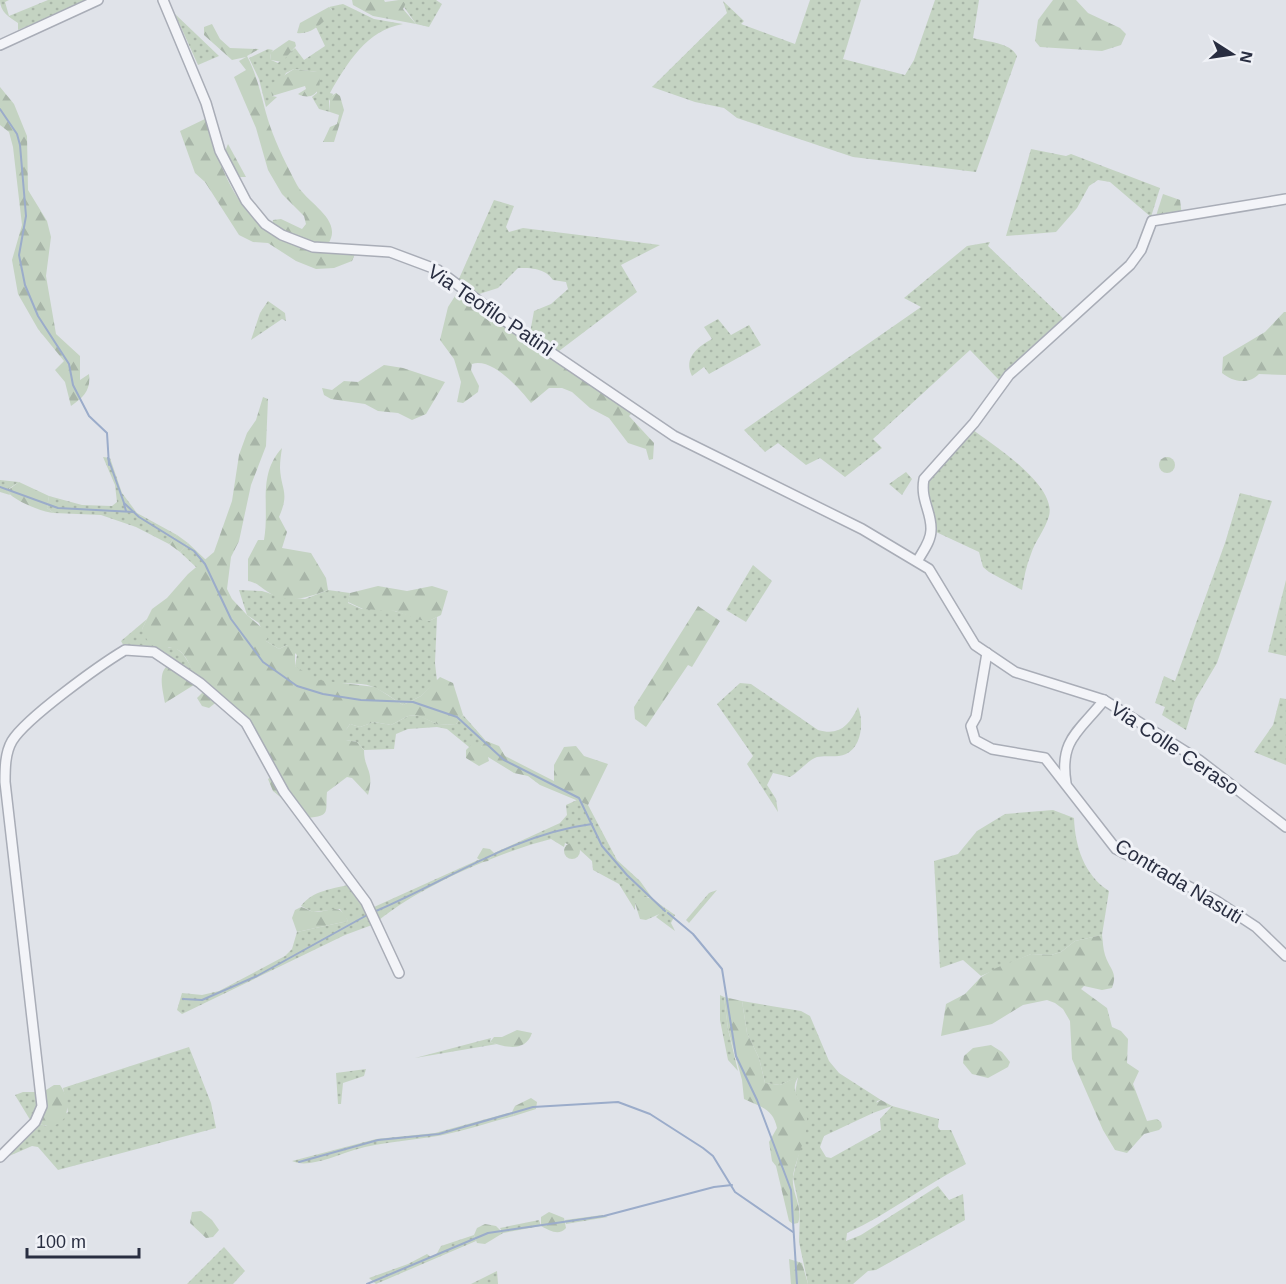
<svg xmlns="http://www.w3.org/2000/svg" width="1286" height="1284" viewBox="0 0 1286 1284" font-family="Helvetica,sans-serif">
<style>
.grass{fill:url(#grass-dots)}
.forest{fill:url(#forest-firs)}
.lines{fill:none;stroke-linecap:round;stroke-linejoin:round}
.stream{stroke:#9bacca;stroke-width:2}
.minor-casing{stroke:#a9adb7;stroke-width:12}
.minor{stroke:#f3f4f8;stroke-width:9}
.labels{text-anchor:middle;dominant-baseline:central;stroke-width:6;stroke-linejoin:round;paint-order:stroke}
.street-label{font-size:20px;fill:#292e41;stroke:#f0f2f7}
</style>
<defs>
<pattern id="grass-dots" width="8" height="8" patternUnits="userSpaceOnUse" patternTransform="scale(1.5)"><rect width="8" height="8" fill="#c4d3c2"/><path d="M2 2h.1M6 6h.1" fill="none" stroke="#a8b5a8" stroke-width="1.8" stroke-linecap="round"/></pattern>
<pattern id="forest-firs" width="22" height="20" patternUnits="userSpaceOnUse" patternTransform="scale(1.5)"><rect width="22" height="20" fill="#c4d3c2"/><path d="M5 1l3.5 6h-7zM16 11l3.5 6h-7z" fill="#a8b5a8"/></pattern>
</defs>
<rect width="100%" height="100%" fill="#e0e3e9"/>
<g class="grass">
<path d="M0,0h9l-4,2 4,14 39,-16h42l-72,30v-7c-9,-6 -18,-11 -18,-23z"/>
<path d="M399,0h37l6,4 -13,23 -13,-3z"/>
<path d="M810,0h51l-18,59 62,16 9,-15 21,-60h44l-6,38c14,4 37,4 44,18l-41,116 -123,-15 -116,-39 -13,-10 -29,-6 -43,-15 75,-74 -4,-12 21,20 -3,3 54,20z"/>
<path d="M343,4l31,15 29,5c-36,6 -56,39 -73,69l3,1 -4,7 1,11 -11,-3 -7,-12 5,-4v-21l-23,-3 -8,4 -14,23 5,1 -11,10 -7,-28 -10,-21 19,-9 5,1 -3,4 1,6 7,3 17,-15 9,12 21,-14 -9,-19 16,-17 -3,-3z"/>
<path d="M175,14l44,42 -21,9z"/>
<path d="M1031,149l35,7 5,-2 89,34 -9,29 -41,-35 -12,-2 -9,6 -12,22 -21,24 -50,4z"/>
<path d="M494,200l20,6 -8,21 3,5 14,-4 137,17 -39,20 16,27 -78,59 -29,-18 4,-22 17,-7 17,-15 -2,-7 -13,-2c-8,-12 -22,-12 -35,-12l-20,20 -22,7 -18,-14z"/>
<path d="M990,242l-2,4 79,76 -66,60 -31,-32 -97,89 9,9 -37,29 -25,-19 -14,7 -28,-22 -13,9 -21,-22 177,-123 -17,-9 63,-52z"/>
<path d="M268,301l17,12 1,8 -4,-2 -31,21 9,-27z"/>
<path d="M718,319l13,16 18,-10 12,20 -52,29 -5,-7 -12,9c-9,-19 6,-29 20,-37l-8,-12z"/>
<path d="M973,430c22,16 84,56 76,86 -4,14 -14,25 -18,38 -5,12 -7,24 -9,36l-33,-18 -6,-5 -4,-15 -43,-20 -3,-5 -8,-45z"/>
<path d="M103,457l7,1 12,35 15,20 40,22 -8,9 -33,-17 -35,-12 -47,-2 -7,-5 2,-12 33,9 30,1 5,-4 -2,-17z"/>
<path d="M906,472l6,7 -10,16 -13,-11z"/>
<path d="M0,480l19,2 -12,8 3,5 -10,-3z"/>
<path d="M1240,493l32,8 -55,162 -22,37 -9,30 -24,-15 3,-8 -10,-4 9,-27 11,5 50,-138z"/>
<path d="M188,543l18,17 -9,8 -17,-16z"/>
<path d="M753,565l19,16 -26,41 -20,-12z"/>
<path d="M1286,580v76l-18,-4z"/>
<path d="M239,590l23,1 19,6 24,2 23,-9 22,3 -2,10 14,6 22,-1 45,13 8,-4 -2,46 2,18 -16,15 -18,9c-13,-8 -27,-20 -42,-21 -23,-2 -50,3 -66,-18l2,-11 -10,-10 -8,4 -13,-8 -7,-18 -12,-8z"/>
<path d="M147,619l-5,10 27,19h7l7,6 14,22c-22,-16 -43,-34 -72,-28l-4,-7z"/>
<path d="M740,683l11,1 67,46c21,6 31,-4 40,-23 6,14 4,40 -12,47 -9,4 -20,1 -29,3 -9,3 -18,15 -27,20l-17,-4 -6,12 9,14 2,13 -31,-48 6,-8 -36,-52z"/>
<path d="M1280,698l6,1v66l-32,-13 19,-27z"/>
<path d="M418,715l21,10 17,-1 7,-9 23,26 -5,6h-12l-22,-18 -10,-2 -29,2 -12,5 -2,15 -30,1 -7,-8 -11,-2v-10l4,-6 10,3 14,-5 17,3 17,-9z"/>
<path d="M577,800l11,5 29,55 23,21 13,18 -5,-2 -13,6v7l-16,-26 -26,-14 -1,-9 -12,-11 -15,-7 -1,4 -13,-8c-52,13 -130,47 -172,81l-5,-13 104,-47 10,1 6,-8 66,-30 7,-8 -1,-10z"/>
<path d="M1053,810l21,8c1,28 10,57 35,73l-7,44 -27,6 -14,11 -10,3 -20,-1 -50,22 -18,-16 -23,8 -6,-107 24,-7 19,-23 28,-17z"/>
<path d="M352,884l13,22 7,19 -27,10 -163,79 -5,-4 5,-17 20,2 17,-4 66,-35 7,-7 5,-17 51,-11 -8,-12 -27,3 -12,-6c12,-16 32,-17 51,-22z"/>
<path d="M717,890l-28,33 -3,-3 23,-27z"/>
<path d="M665,908l10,7 -4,8 4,8 -19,-14z"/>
<path d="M720,995l4,2 4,32 10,42 -10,-11 -8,-40z"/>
<path d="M742,1001l59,10 9,5 19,45 10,12 42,27 -4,1 -4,12 -49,23 -4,11 6,10 5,1 50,-28 -1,-11 12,-13 47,13 -1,8 2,3h11l15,34c-41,21 -77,50 -119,69l-1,8 15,-6 77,-49 11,14 14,-6 2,26 -89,50 -8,1 -15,13h-45l-9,-42 1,-31 -7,-34 14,-57 -12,-27 3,-16 -18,8 -15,-2 -6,-25 -12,-25z"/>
<path d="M491,1038l-1,4 7,2 -82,14z"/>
<path d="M189,1047l22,56 5,25 -158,42 -20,-23 -6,-1 -32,14 39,-36 7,2 22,-14 -5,-24z"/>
<path d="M366,1069l-2,7 -21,7 -2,21h-3l-2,-31z"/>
<path d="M23,1092h13l4,17 -8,14 -17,-28z"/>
<path d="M512,1112l2,4c-23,6 -47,14 -71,19 -31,6 -59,6 -89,15 -17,5 -46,19 -62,11l84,-22 59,-6z"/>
<path d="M602,1215l6,2 -42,7 -1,-4z"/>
<path d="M539,1220l2,6 -38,7 -3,-5z"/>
<path d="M474,1235l2,6 -100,43 -7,-6 39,-14 19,-10 4,3 5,-2 5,-9z"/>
<path d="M224,1247l21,24 -12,13h-46z"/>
<path d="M497,1271l1,13h-27z"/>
</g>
<g class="forest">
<path d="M352,0h32l1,2 14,-2 7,3 -3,6 13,15 -43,-8 -20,-11z"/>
<path d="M1053,0h23l12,13 32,15 6,6 -5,11 -19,6 -62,-4 -5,-6 3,-21z"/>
<path d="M329,7l4,5c-9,10 -22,23 -36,21l3,-10z"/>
<path d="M212,24l8,15 10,9 29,1 -12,7c12,23 15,46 23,70 7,20 17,40 27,59 11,19 47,35 31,59l-9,1 -47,-20 1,-5 8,-1 21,10 4,-5 -2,-8 -22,-22 -14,-24 -12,-42 -22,-51 12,-7 -7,-9 7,-4 -14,3 -28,-25v-8z"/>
<path d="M289,40l6,2 1,4 -14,16 -11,-2 -1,-7z"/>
<path d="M294,69l23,3c8,14 -2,31 -19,22l8,-5 -1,-3 -33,10 -1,-12z"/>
<path d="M0,87l14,17 13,32 1,54 19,31 4,16 -5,39 10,58 24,22v24l9,-6c2,16 -5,23 -18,32l-6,-24 -10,-12 9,-9 -26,-32 -20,-35 -6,-34 10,-35 -9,-78 -4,-15 -9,-7z"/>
<path d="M336,93l4,3 4,14 -10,32h-11l7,-15 7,-3 2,-9 -9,-3v-15z"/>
<path d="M207,118c8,39 31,101 71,118 23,10 52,12 77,18l-3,7 -18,7 -18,1 -20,-8 -28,-18 -15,-1 -14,-7 -34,-53 -10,-9 -15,-42z"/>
<path d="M228,144l18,33h-10l-12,-23z"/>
<path d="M1163,194l17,6 2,16 -27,3z"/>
<path d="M457,293l176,119 -4,4 25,27 -1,16 -4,1 -3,-11 -18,-6 -19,-25 -19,-10 -18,-16 -10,-4h-13l-18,15c-11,-14 -39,-46 -59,-39l-1,6 8,16 -1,6 -15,11 -6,-1 4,-20 -7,-23 -14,-19 8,-33z"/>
<path d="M1284,312h2v63l-27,-1c-11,11 -26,8 -37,-1l1,-16 42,-25z"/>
<path d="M384,365l19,3 42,14 -19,32 -14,6 -14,-7 -20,-2 -13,-7 -34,-5 -7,-4 -2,-7 10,2 12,-9 14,1z"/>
<path d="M263,397l5,2 -2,47 -15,39 -12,56 -8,16 -4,32 5,10 15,16 22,19 -3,7 13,8 8,-4 8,4v17l22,14 58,7 28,18 18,-9 19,-19 13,6 10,32 -7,9 -17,1 -22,-10 -9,1 -17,9 -17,-3 -14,5 -10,-3 -4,6v10l11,2 7,8c0,20 11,20 4,45l-16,-17 -5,-1 -20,15c-2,19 5,24 -20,26l-15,-21 -8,3 -11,-9 -5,-12 9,-6c-12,-22 -23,-49 -41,-66 -13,-11 -30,-19 -40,-32 -6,-7 -8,-17 -15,-23 -15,-12 -28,8 -39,-23l10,-20 15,-11 21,-24 26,-22 18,-51 7,-46 8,-22 9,-13z"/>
<path d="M282,448c-1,6 -2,13 -2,20 1,22 10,24 -1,49l8,15 -5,16 29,5 15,25 2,12c-19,7 -40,15 -60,2 -8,-5 -10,-9 -20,-11v-22l10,-19h6c6,-33 -7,-65 18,-92z"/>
<circle cx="1167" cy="465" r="8"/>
<path d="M19,482l30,14 -2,12 7,5c-12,-1 -40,-12 -47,-22z"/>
<path d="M177,535l11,8 -8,9 -11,-8z"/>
<path d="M378,586l29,5 25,-5 16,5 -7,24 -12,6 -9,-1 -25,-9 -32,-2 -15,-7 2,-9z"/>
<path d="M698,606l22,15 -28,46 -4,-2 -42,62 -11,-8 -1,-12z"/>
<path d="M169,665l28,18 -32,20c-2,-12 -8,-32 4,-38z"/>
<path d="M206,689l13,11 -10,8 -7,-2 -5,-8z"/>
<path d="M486,741l13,5 6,10 49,25v-16l10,-18 12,-1 8,10 24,8 -20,41 -48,-20 -12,-9 -14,-3 -26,-16 1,4 -10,5 -13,-8v-8l5,-5 10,2z"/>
<circle cx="572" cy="851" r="8"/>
<path d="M483,848l7,1 4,4 -6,8 -6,1 -5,-4z"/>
<path d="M642,896l11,3 12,9 -1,4 -18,8 -6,-1 -5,-16z"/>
<path d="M301,907c5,1 10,5 14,5 16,0 24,-11 33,9l-51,11 -5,-14 3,-8z"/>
<path d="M1102,935c1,7 1,14 3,20 5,15 13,17 7,33l-10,2 -18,-4 -3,3 26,19 5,19 9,4 7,8 -1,24 12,8 -6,13 14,37 10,-2 4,3 1,5 -3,3 -15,4 -17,19 -12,-3 -12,-20 -31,-71 -2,-38 -7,-12 -8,-6 -8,-3 -24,5 -31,19 -51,12 5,-32 19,-10 16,-17 15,-9 35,-14 20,1 10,-3 14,-11z"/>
<path d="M724,997l18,4 5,32 12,25 6,25 15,2 19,-9c-12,16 5,27 8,43 2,13 -13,45 -14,58 -2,16 11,31 5,46l-5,1 -4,-3 -13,-55 -4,-5 -3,-19 8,-14c-4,-20 -17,-21 -33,-29l-2,-19 -14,-51z"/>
<path d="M517,1030l15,3c-7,20 -27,14 -42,9l4,-5h8z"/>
<path d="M991,1045l11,7 8,10 -2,5 -20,11 -16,-4 -9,-11 1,-7 9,-8z"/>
<path d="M54,1085h6c14,20 8,48 -21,39l6,-20 1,-14z"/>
<path d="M531,1098l6,4 -1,7 -22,7 -2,-4 3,-6z"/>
<path d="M881,1100l11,6 -19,7 1,-9z"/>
<path d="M201,1211l11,9 7,10 -6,7 -7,1 -16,-15 2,-11z"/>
<path d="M549,1212l15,6 2,10c-7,8 -16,3 -25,-2v-9z"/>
<path d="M485,1224l11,2 7,7 -18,11 -8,-1 -3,-8 3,-7z"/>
<path d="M789,1259l13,4 6,21h-17z"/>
</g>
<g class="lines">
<g class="stream">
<path d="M0,109l17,25 3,11 6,71 -7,39 6,30 13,31 31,48 4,21 16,31 18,17 2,32"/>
<path d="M108,458l16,45 15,14 55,34 11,13 26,55 32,43 34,24 26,8 38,6 52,2 44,15 47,43 75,38 23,48 25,29 38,36"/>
<path d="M0,487l58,21 76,4"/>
<path d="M124,504l2,7"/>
<path d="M376,911c71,-30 138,-77 216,-87"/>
<path d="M668,913l25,21 29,35 14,87 21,44 34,90 6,94"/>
<path d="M183,999l19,1 55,-24 112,-62"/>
<path d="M299,1162l79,-22 61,-6 94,-27 85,-5 32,12 53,34 10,8 22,36 58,40"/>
<path d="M367,1284l121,-51 116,-17 110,-29 18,-2"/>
</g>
<defs>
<g id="minor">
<path d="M163,0l43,103 14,48 26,50 19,23 17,11 31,12 77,5 48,18 74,56 162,110 188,93 67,40 46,76 40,27 89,28 95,60 87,67"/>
<path d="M0,45l98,-45"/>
<path d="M918,560c5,-9 13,-19 13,-30 1,-18 -11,-30 -7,-51l50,-56 35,-48 121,-110 11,-15 11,-29 134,-22"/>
<path d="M987,653l-11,64 -5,9 4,14 17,9 53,9 71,91 99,51 41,27 30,29"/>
<path d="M1066,783c-7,-44 14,-52 38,-83"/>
<path d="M0,1157l35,-35 7,-16 -37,-324c0,-13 0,-29 7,-41 14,-23 88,-76 113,-91l29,2 46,31 46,40 38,69 82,110 33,71"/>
</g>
</defs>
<use href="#minor" class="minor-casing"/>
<use href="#minor" class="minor"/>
</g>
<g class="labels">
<g class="street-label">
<text transform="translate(491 310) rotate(34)">Via Teofilo Patini</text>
<text transform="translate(1175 748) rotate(34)">Via Colle Ceraso</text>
<text transform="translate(1179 881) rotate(31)">Contrada Nasuti</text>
</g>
</g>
<g transform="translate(1232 54) rotate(102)" stroke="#f0f2f7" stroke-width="4.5" paint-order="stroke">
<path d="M0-4.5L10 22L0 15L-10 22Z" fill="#292e41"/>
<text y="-9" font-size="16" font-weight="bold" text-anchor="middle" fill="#292e41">N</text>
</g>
<path d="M27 1248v9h112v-9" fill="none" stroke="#292e41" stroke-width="3"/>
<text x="36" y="1248" font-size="18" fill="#292e41" stroke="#f0f2f7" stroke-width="4.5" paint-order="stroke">100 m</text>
</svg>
